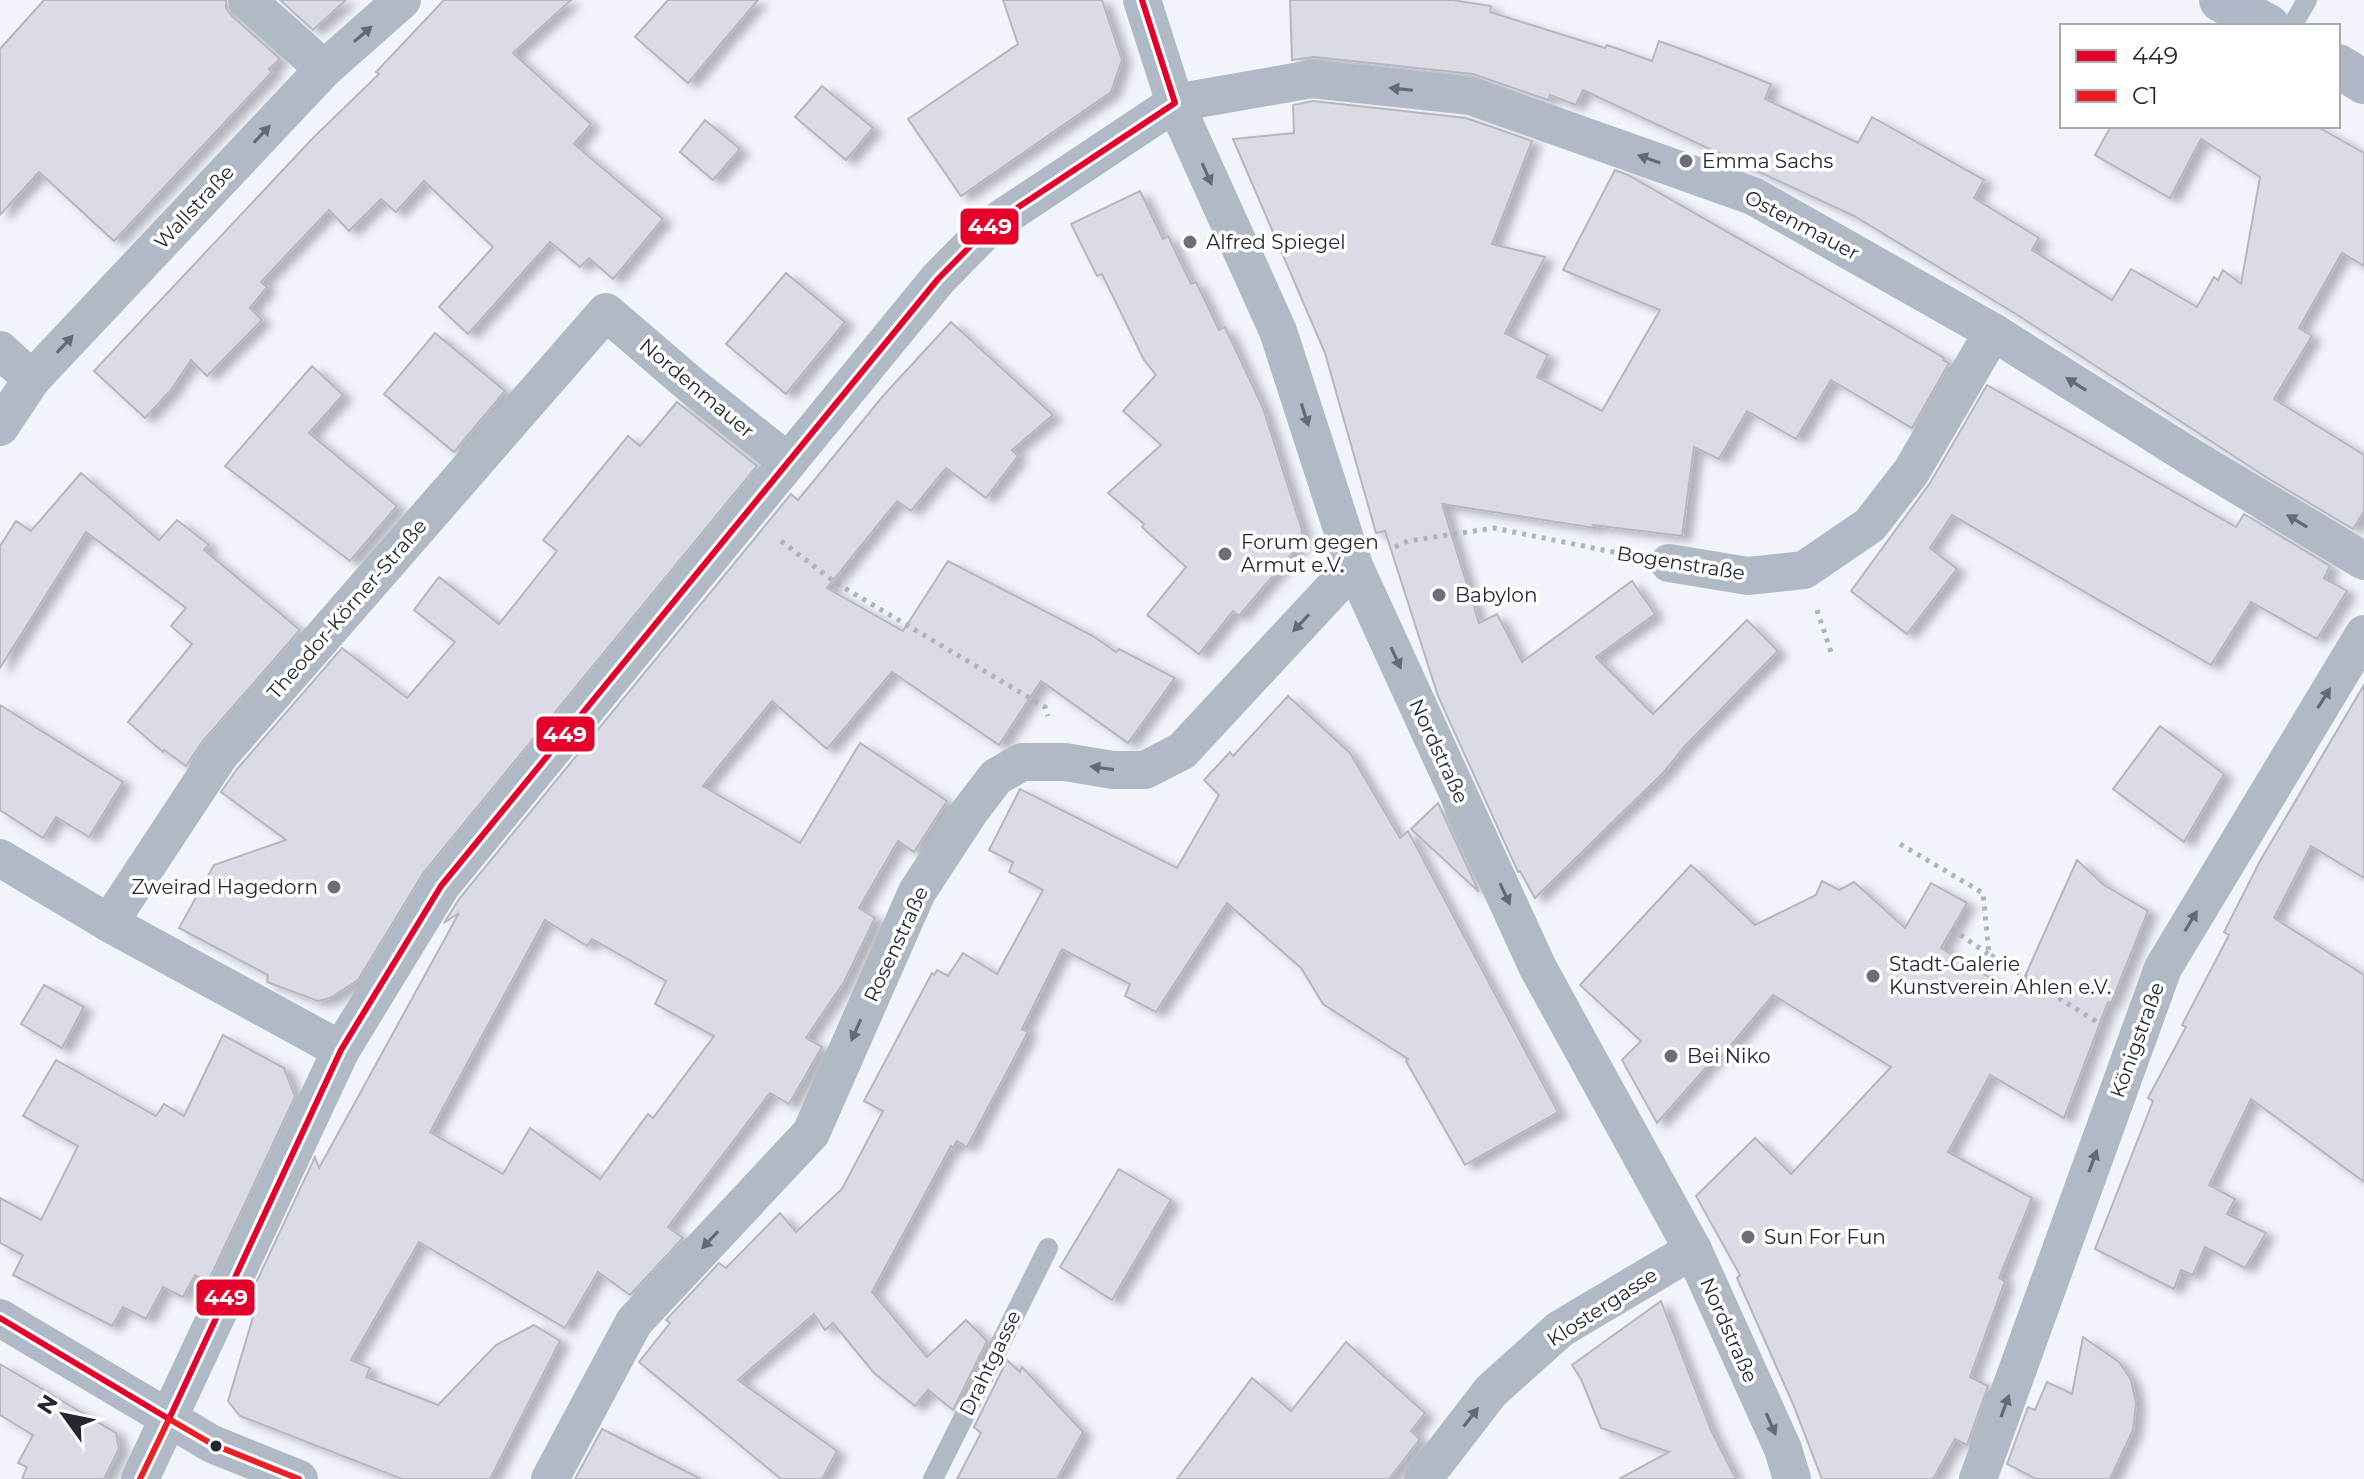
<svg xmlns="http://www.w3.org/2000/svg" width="2364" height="1479" viewBox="0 0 2364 1479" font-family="Montserrat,sans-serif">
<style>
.building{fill:#dbdbe5;stroke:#b6b6bf;stroke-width:2;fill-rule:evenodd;filter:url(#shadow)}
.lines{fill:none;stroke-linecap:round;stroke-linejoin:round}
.path{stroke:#adb4bf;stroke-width:5;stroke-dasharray:4 6;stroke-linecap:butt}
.lane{stroke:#b0b9c6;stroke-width:20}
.street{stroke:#b0b9c6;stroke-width:38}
.secondary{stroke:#aeb8c6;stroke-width:44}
.bus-1-casing{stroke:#fff;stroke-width:12}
.bus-2-casing{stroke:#fff;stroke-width:12}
.bus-1{stroke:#e4002b;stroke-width:6}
.bus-2{stroke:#ea1f26;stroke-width:6}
.oneway{fill:#636975}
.poi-dot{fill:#6c6f79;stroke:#fff;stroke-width:3}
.bus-dot{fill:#242732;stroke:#fff;stroke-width:3}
.labels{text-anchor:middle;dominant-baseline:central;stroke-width:7;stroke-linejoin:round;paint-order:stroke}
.poi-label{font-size:20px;fill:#242732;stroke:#fff;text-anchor:start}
.street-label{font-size:20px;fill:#242732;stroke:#fff}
.line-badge{stroke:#fff;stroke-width:3}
.badge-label{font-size:22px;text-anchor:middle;font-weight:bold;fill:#fff}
</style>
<defs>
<filter id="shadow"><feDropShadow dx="9" dy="5" stdDeviation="4" flood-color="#0004"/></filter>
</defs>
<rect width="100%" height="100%" fill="#f2f4fc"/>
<g class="building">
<path d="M44,0h182v8l6,8 48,43 -11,10 3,3 -158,169 -75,-69 -39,43v-166z"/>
<path d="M280,0h66l-33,30z"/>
<path d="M444,0h127l-58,53 78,71 -17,20 89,75 -50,60 -24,-21 -9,9 -30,-25 -82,92 -29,-27 54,-60 -69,-66 -28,31 -15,-13 -32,32 -20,-21 -68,72 6,5 -17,21 12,12 -55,56 -16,-16 -20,30 -26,28 -51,-47 219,-233 66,-64 -3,-2z"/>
<path d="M668,0h90l-70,83 -53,-46z"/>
<path d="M1003,0h99l20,60 -11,32 -150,104 -53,-77 110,-75z"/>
<path d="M1290,0h162l39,6 -1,6 115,36 2,-3 45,16 7,-20 44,16 68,27 -6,15 93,44 14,-26 112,63 -10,18 65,40 -7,12 80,50 19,-31 66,38 17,-30 4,3 5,-10 18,14 19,-107 -59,-38 -31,59 -75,-43 16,-29h205l48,27v113l-22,-13 -43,75 13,8 -38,63 90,56v56l-11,18 -87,-52 -250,-163 -162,-98 -271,-126 -7,15 -26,-10 -2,5 -75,-26 -159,-17 -22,3z"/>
<path d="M822,86l51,42 -27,32 -51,-43z"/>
<path d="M1313,101l153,17 66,23 -40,103 53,13 -40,76 43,22 -11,22 65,34 58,-101 -97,-40 52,-100 13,5 211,121 105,62 -1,2 6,3 -37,65 -81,-48 -35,59 -49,-28 -28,48 -25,-12 -12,89 -89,-11 2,3 -153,-24 37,119 18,-9 25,48 110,-81 23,33 -59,43 57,57 94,-94 31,31 -93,95 -21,26 -129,126 -15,-27 -2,1 -80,-176 -53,-165 -9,2 -51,-180 -92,-214 61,-6 -1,-28z"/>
<path d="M705,120l35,29 -27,31 -33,-28z"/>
<path d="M1140,191l23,48 5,-3 23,48 5,-2 23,48 6,-3 38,81 39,122 -2,14 -61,72 -6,-5 -34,43 -52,-39 39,-48 -44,-40 2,-3 -36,-31 53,-48 -38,-34 33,-36 -12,-15 -42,-86 -5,2 -26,-52z"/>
<path d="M786,273l59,49 -59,72 -60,-50z"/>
<path d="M951,322l102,93 -41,35 6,6 -32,42 -40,-30 -35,43 -14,-10 -70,87 76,43 45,-70 145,75 23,16 3,-3 56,29 -47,65 -87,-62 -42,64 -107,-73 -65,77 -55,-48 -69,85 97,57 60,-100 87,58 -33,51 -16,-11 -39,67 16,10 -31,64 -38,56 16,9 -33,57 -19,-11 -102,134 15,11 -53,57 -32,-23 -33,56 -146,-86 -68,118 19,8 -4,9 72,28 58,-60 38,-20 26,16 -70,138h-88l-162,-63 -12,-15 28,-94 -9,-5 68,-145 4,11 140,-255 -15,10 15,-24 332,-405 7,6 85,-104zM545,920l42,26 5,-7 74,42 -11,23 59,32 -61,82 -5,-4 -48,65 -70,-51 -27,46 -73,-42z"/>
<path d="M435,333l70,58 -51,61 -70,-58z"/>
<path d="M312,366l31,29 -34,38 88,73 -47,55 -125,-95z"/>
<path d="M1987,385l249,142 8,-13 86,52 -6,12 23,13 -30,48 -66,-37 -40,63 -259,-150 -22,33 27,21 -50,65 -56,-43 79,-108z"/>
<path d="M677,402l80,64 -333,406 -66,108 -28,18 -12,3 -51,-19 1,-7 -89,-47 35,-63 72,-25 -65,-48 16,-23 105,-121 65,50 48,-56 -41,-32 25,-33 60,47 58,-73 -14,-11 85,-104 12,10z"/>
<path d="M81,473l78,67 18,-20 32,25 -5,5 96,80 -98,112 -16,24 -22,-16 -1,2 -35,-30 64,-78 -21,-18 15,-18 -100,-76 -86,136v-122l16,-25 15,10z"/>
<path d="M2364,685v193l-53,-32 -37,72 90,57v207l-113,-83 -42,86 26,14 -8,15 39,19 -21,35 -40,-21 -12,28 -12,-5 -7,19 -79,-40 58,-148 -5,-3 38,-71 -4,-2 47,-90 -5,-3 36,-71z"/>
<path d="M1288,696l62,57 50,85 8,-7 150,281 -93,53 -59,-104 2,-2 -85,-55 -22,-36 -74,-65 -71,109 -31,-16 5,-12 -68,-35 -40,80 6,3 -61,115 -10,-6 -4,7 -2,-2 -79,146 55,65 39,-37 21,21 -34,69 -25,-20 -13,16 -41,-33 -41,-50 -8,7 -11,-16 -76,66 99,71 -15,28h-41l-142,-117 31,-39 -4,-3 53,-57 7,5 54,-55 16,19 46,-43 41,-78 -19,-10 68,-128 2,2 3,-5 11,6 15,-23 34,21 46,-84 -34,-18 4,-10 -24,-12 31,-61 157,79 42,-73 -15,-15 26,-28 3,4z"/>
<path d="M0,705l123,77 -34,55 -33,-20 -13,21 -43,-28z"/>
<path d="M2160,726l64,48 -40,68 -71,-53z"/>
<path d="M1438,803l41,89 -68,-63z"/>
<path d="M2077,860l27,25 44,26 -37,92 -3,-1 -44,116 -74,-43 -42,77 84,46 -33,80 6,3 -35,96 18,9 -21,59 -12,-6 -22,40h-111l-29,-75 -56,-126 3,-3 -44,-79 59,-58 36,36 100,-107 -118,-72 -52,62 -3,-3 -61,69 -35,-63 19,-19 -61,-56 111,-120 64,60 61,-30 6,-14 17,9 15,-8 51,46 26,-45 36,20 -26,45 76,46z"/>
<path d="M44,985l40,22 -22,41 -41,-24z"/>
<path d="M223,1035l61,33 11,29 -87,185 -13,-7 -12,22 -20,-10 -17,32 -23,-12 -11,19 -99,-51 10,-20 -23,-12v-45l41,22 37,-74 -55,-30 33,-56 100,56 8,-12 20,12z"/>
<path d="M1119,1169l52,31 -59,100 -52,-33z"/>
<path d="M1661,1301l50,129 25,49h-117l50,-27 -68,-24 -20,-49 -9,-14z"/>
<path d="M2083,1337l36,25 12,18 5,23 -3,27 -23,49h-74l-29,-15 21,-57 7,3 12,-28 25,12z"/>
<path d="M1346,1342l79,71 -14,18 9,8 -31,40h-212l75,-101 39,33z"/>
<path d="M1007,1360l13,12 2,-5 61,65 -26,47h-100l24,-46 -7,-6z"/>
<path d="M0,1364l116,69 3,16 -15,30h-82l5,-12 -9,-4 15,-28 -33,-20z"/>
<path d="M602,1429l99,50h-126z"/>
</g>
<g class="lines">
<g class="path">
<path d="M781,541l55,42 209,124 3,9"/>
<path d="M1395,547l13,-6 86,-13 134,27"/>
<path d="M1817,610l15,45"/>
<path d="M1900,844l83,49 6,61 108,68"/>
<path d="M1952,929l36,25"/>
</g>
<g class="lane">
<path d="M2292,26l15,-26"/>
<path d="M933,1479l115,-231"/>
</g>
<g class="street">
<path d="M247,0l77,69"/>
<path d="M1142,0l33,103 103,228 76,235 184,402 155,282 90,199 9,30"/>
<path d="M0,350l32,29"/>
<path d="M0,427l32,-48 292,-310 78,-69"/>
<path d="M1669,563l79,13 56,-6 66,-45 41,-53 82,-140"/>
<path d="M0,858l109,65 232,127"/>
<path d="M109,923l110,-167 387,-444 85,73 97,77"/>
<path d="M0,1318l212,126 87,35"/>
<path d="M140,1479l201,-429 100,-164 497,-607 52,-53 185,-123 137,-24 159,17 282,100 240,136 198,125 173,104"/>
<path d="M550,1479l84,-157 177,-189 106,-241 53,-81 26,-34 26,-15h43l48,8h32l37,-19 172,-185"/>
<path d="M1423,1479l68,-88 69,-62 133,-79"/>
<path d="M1978,1479l185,-511 201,-334"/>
</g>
<g class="secondary">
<path d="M2221,0l47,26"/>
<path d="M2338,66l26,16"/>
</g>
<defs>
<path id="bus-1" d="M0,1318l169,101 172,-369 100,-164 497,-607 52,-53 185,-123 -33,-103"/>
<path id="bus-2" d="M140,1479l29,-60 43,25 87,35"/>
</defs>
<use href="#bus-1" class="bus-1-casing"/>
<use href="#bus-2" class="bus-2-casing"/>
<use href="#bus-1" class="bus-1"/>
<use href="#bus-2" class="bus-2"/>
</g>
<defs><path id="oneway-solid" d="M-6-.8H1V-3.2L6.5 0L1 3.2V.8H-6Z" transform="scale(2)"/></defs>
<g class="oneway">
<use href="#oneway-solid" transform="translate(363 34) rotate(-41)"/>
<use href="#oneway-solid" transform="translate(1401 89) rotate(-174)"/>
<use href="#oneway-solid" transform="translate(262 134) rotate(-47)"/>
<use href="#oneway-solid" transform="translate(1649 159) rotate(-161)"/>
<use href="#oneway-solid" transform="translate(1207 174) rotate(66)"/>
<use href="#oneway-solid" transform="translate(65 344) rotate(-47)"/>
<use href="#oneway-solid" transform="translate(2076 384) rotate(-148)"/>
<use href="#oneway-solid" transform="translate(1305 415) rotate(72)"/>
<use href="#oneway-solid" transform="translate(2297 521) rotate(-149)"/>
<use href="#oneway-solid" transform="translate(1301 623) rotate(133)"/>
<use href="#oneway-solid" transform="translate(1396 658) rotate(65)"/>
<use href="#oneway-solid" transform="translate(2324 698) rotate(-58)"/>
<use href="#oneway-solid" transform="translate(1102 768) rotate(-172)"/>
<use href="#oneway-solid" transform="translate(1505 894) rotate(65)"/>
<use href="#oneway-solid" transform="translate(2191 921) rotate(-59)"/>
<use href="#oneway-solid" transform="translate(856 1030) rotate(114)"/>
<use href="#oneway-solid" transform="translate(2093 1161) rotate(-70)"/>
<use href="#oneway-solid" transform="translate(710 1240) rotate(133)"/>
<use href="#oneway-solid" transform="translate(2005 1406) rotate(-70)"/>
<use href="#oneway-solid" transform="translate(1471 1417) rotate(-52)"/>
<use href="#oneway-solid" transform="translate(1771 1424) rotate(66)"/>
</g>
<g class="poi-dot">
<circle cx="1686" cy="161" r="8"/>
<circle cx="1190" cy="242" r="8"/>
<circle cx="1225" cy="554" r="8"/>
<circle cx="1439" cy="595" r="8"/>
<circle cx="334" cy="887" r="8"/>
<circle cx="1873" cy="976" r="8"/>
<circle cx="1671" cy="1056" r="8"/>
<circle cx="1748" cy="1237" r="8"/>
</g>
<circle class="bus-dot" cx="216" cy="1446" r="7"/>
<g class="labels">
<g class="poi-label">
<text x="1702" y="161">Emma Sachs</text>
<text x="1206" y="242">Alfred Spiegel</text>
<text x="1241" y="542">Forum gegen<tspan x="1241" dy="23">Armut e.V.</tspan></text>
<text x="1455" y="595">Babylon</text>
<text x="318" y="887" text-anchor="end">Zweirad Hagedorn</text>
<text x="1889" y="964">Stadt-Galerie<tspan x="1889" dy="23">Kunstverein Ahlen e.V.</tspan></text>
<text x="1687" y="1056">Bei Niko</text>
<text x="1764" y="1237">Sun For Fun</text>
</g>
<g class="street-label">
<text transform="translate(194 207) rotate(-47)">Wallstraße</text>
<text transform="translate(1802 225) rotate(28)">Ostenmauer</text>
<text transform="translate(697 388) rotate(40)">Nordenmauer</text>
<text transform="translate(1681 563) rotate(9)">Bogenstraße</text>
<text transform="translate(347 609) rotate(-49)">Theodor-Körner-Straße</text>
<text transform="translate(1439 751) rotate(65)">Nordstraße</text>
<text transform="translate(896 944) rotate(-65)">Rosenstraße</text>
<text transform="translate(2137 1040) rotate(-70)">Königstraße</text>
<text transform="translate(1602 1307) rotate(-33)">Klostergasse</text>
<text transform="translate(1729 1330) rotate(66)">Nordstraße</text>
<text transform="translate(990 1363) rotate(-64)">Drahtgasse</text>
</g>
</g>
<g class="line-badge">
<rect x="959" y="207" width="61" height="39" rx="8" fill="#e4002b"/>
<rect x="535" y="715" width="61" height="38" rx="8" fill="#e4002b"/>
<rect x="195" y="1278" width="61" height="39" rx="8" fill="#e4002b"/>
</g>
<g class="badge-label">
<text x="990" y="234">449</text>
<text x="565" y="742">449</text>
<text x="226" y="1305">449</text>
</g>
<rect x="2060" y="24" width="280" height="104" fill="#ffffff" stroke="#a7a9ad" stroke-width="2"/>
<rect x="2076" y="50" width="40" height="12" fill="#e4002b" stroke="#a7a9ad" stroke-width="2"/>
<text x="2132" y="64" font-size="24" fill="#242732">449</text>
<rect x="2076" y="90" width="40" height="12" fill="#ea1f26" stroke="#a7a9ad" stroke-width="2"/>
<text x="2132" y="104" font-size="24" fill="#242732">C1</text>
<g transform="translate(64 1415) rotate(303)" stroke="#ffffff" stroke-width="6" paint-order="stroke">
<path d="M0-6L14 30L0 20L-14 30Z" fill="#242732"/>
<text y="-12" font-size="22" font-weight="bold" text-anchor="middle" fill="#242732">N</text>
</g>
</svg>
